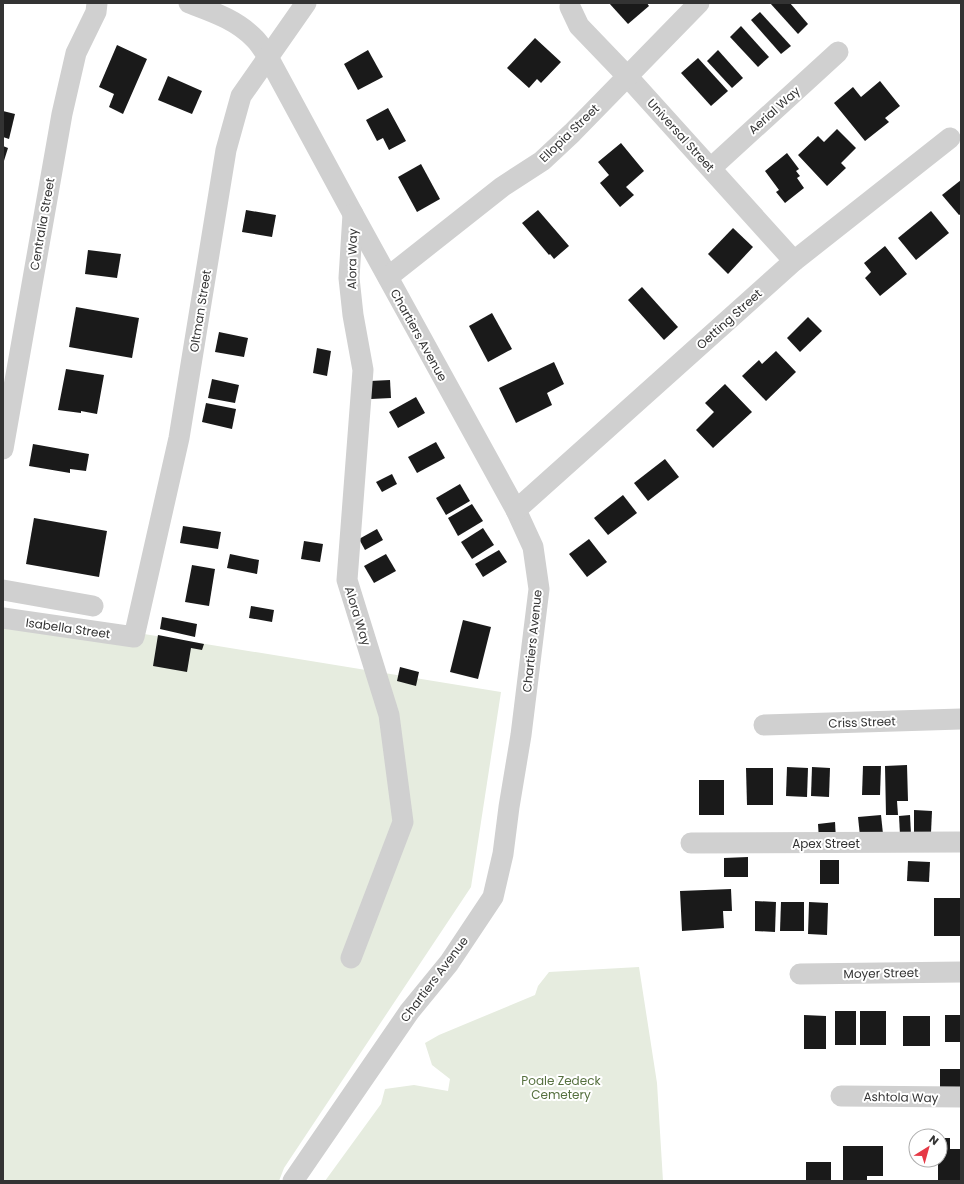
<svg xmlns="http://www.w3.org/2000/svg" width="964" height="1184" viewBox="0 0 964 1184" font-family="Poppins,sans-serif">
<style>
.green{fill:#e6ecdf}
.building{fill:#1a1a1a}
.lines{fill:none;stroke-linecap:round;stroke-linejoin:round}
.minor{stroke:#d0d0d0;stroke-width:21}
.labels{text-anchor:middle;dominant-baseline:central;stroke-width:4;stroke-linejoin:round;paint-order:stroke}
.street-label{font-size:12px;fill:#333;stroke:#fff}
.park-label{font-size:12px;fill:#56703f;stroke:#fff}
</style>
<rect width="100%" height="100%" fill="#fff"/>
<g class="green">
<path d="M3,611l498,81 -30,195 -187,281 -5,13h-276z"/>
<path d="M639,967l18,116 6,98h-338l56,-77 4,-15 29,-4 34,6 2,-12 -18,-14 -7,-22 14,-8 96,-40 3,-9 11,-14z"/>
</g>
<g class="building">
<path d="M609,3h38l2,3 -21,18z"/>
<path d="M770,3h20l18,21 -10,10z"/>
<path d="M760,12l31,34 -10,8 -30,-34z"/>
<path d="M741,26l28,31 -11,10 -28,-30z"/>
<path d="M535,38l26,24 -20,21 -4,-4 -8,9 -22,-20z"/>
<path d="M117,45l30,14 -24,55 -14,-7 5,-13 -15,-7z"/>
<path d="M368,50l15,27 -25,13 -14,-26z"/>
<path d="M718,50l25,28 -11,10 -25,-27z"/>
<path d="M698,58l30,33 -17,15 -30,-33z"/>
<path d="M168,76l34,15 -10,23 -34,-14z"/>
<path d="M880,81l20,25 -15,12 4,4 -24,19 -31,-38 19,-16 8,10z"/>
<path d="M388,108l18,33 -17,9 -6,-12 -6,3 -11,-21z"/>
<path d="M3,111l12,3 -6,25 -6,-2z"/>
<path d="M837,129l19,19 -15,15 5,5 -19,18 -29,-31 20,-19 6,6z"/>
<path d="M621,143l23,28 -18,16 8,8 -14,12 -20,-24 9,-8 -11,-13z"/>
<path d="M3,146l5,2 -5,16z"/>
<path d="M787,153l12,16 -3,2 4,5 -3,2 7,10 -19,15 -9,-11 3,-2 -14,-19z"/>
<path d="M421,164l19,35 -23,13 -19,-35z"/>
<path d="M961,180v34l-2,1 -17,-20z"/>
<path d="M246,210l30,5 -4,22 -30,-5z"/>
<path d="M538,210l31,36 -15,13 -4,-5 -1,1 -27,-32z"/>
<path d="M931,211l18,22 -33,27 -18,-22z"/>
<path d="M733,228l20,19 -25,27 -20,-20z"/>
<path d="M885,246l22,28 -27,22 -15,-18 6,-6 -7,-9z"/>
<path d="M88,250l33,4 -4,24 -32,-4z"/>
<path d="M642,287l36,40 -14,13 -36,-40z"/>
<path d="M76,307l63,11 -7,40 -63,-11z"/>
<path d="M492,313l20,36 -24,13 -19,-36z"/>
<path d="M808,317l14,14 -22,21 -13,-14z"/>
<path d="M219,332l29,6 -4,19 -29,-5z"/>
<path d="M317,348l14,3 -4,25 -14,-3z"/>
<path d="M776,351l20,21 -30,29 -24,-25 17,-16 3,4z"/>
<path d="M554,362l10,22 -17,9 5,12 -36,18 -17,-35z"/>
<path d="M66,369l38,6 -7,39 -16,-3v2l-23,-3z"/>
<path d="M212,379l27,6 -4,18 -27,-5z"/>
<path d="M390,380l1,18 -20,1 -1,-18z"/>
<path d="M725,384l27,28 -39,36 -17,-18 18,-18 -9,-9z"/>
<path d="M416,397l9,16 -27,15 -9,-16z"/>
<path d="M206,403l30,6 -4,20 -30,-7z"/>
<path d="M436,442l9,16 -28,15 -9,-16z"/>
<path d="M33,444l56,10 -3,17 -16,-2v4l-41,-7z"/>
<path d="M665,459l14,18 -31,24 -14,-18z"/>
<path d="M392,474l5,10 -15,8 -6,-10z"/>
<path d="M460,484l10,17 -24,14 -10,-17z"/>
<path d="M623,495l14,18 -29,22 -14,-17z"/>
<path d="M472,504l11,17 -25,15 -10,-18z"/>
<path d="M34,518l73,13 -8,46 -73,-13z"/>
<path d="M183,526l38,6 -3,17 -38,-6z"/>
<path d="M483,528l11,17 -22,14 -11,-17z"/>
<path d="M377,529l6,11 -18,10 -6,-11z"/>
<path d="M589,539l18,23 -20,15 -18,-23z"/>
<path d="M304,541l19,3 -3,18 -19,-3z"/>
<path d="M499,550l8,12 -24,15 -8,-13z"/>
<path d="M230,554l29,6 -2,14 -30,-6z"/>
<path d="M386,554l10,17 -22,12 -10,-17z"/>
<path d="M192,565l23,4 -6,37 -24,-4z"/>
<path d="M251,606l23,4 -2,12 -23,-4z"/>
<path d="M162,617l35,7 -2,13 -35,-8z"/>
<path d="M463,620l28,7 -13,52 -28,-7z"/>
<path d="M158,635l46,9 -2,6 -11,-2 -4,24 -34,-6z"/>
<path d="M400,667l19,5 -3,14 -19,-5z"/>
<path d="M907,765l1,36h-11l1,14h-12l-1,-49z"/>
<path d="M863,766h18l-1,29h-18z"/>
<path d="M787,767l21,1 -1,29 -21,-1z"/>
<path d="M812,767l18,1 -1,29 -18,-1z"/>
<path d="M746,768h27v37h-26z"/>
<rect x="699" y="780" width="25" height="35"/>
<path d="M914,810l18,1 -1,22h-17z"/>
<path d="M881,815l2,19 -23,2 -2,-19z"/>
<path d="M910,815l1,19 -11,1 -1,-19z"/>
<path d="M835,822l1,18 -17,1 -1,-17z"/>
<path d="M748,857v20h-24v-19z"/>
<rect x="820" y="860" width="19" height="24"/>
<path d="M908,861l22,1 -1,20 -22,-1z"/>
<path d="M731,889l1,22h-9l1,17 -42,3 -2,-40z"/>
<rect x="934" y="898" width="27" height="38"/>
<path d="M755,901l21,1 -1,30 -20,-1z"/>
<path d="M781,902h23v29h-24z"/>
<path d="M809,902l19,1 -1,32 -19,-1z"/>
<rect x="835" y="1011" width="21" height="34"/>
<rect x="860" y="1011" width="26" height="34"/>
<path d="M804,1015l22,1v33h-22z"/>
<rect x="945" y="1015" width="16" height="27"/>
<rect x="903" y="1016" width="27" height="30"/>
<rect x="940" y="1069" width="21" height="21"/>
<path d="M940,1138h10v11h11v32h-23v-21h2z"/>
<path d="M843,1146h40v30h-16v5h-24z"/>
<rect x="806" y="1162" width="25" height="19"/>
</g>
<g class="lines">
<g class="minor">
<path d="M189,3c24,9 48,17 66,36 5,5 9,12 13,18l85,157 163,296 17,37 6,42 -18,146 -12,72 -6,47 -10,43 -44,66 -40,49 -116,169"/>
<path d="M570,7l9,19 48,50 167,185"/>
<path d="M711,168l127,-116"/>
<path d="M388,277l114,-90 40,-26 30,-28 127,-130"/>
<path d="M3,449l59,-335 14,-61 20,-41 1,-9"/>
<path d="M516,510l278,-249 156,-123"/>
<path d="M3,590l90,16"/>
<path d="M3,618l131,19 45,-199 47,-288 15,-54 65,-93"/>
<path d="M764,725l197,-6"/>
<path d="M691,843l270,-1"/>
<path d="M351,958l52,-136 -14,-107 -42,-135 16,-210 -10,-55 -4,-37 4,-64"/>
<path d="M800,974l161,-2"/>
<path d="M841,1096l120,1"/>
</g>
</g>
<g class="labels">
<g class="street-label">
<text transform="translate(774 110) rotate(-42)">Aerial Way</text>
<text transform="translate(569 133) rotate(-44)">Ellopia Street</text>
<text transform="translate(681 135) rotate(48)">Universal Street</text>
<text transform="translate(42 224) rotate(-80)">Centralia Street</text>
<text transform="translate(352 259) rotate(-89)">Alora Way</text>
<text transform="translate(200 311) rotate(-81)">Oltman Street</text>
<text transform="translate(729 319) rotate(-42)">Oetting Street</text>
<text transform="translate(419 335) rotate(61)">Chartiers Avenue</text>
<text transform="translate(358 616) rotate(73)">Alora Way</text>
<text transform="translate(68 628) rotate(8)">Isabella Street</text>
<text transform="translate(532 641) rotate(-84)">Chartiers Avenue</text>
<text transform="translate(862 722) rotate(-2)">Criss Street</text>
<text x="826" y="843">Apex Street</text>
<text transform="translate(881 973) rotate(-1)">Moyer Street</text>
<text transform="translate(434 979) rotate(-53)">Chartiers Avenue</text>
<text transform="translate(901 1097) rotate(1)">Ashtola Way</text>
</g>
<g class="park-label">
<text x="561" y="1080">Poale Zedeck<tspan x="561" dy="14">Cemetery</tspan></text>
</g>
</g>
<rect width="964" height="1184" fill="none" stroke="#333333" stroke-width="8"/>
<g transform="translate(928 1148) rotate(37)"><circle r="19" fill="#ffffff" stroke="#adadad"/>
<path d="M0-3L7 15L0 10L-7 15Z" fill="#e63946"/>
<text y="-6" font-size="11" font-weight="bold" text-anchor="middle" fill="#333333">N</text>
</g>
</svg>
